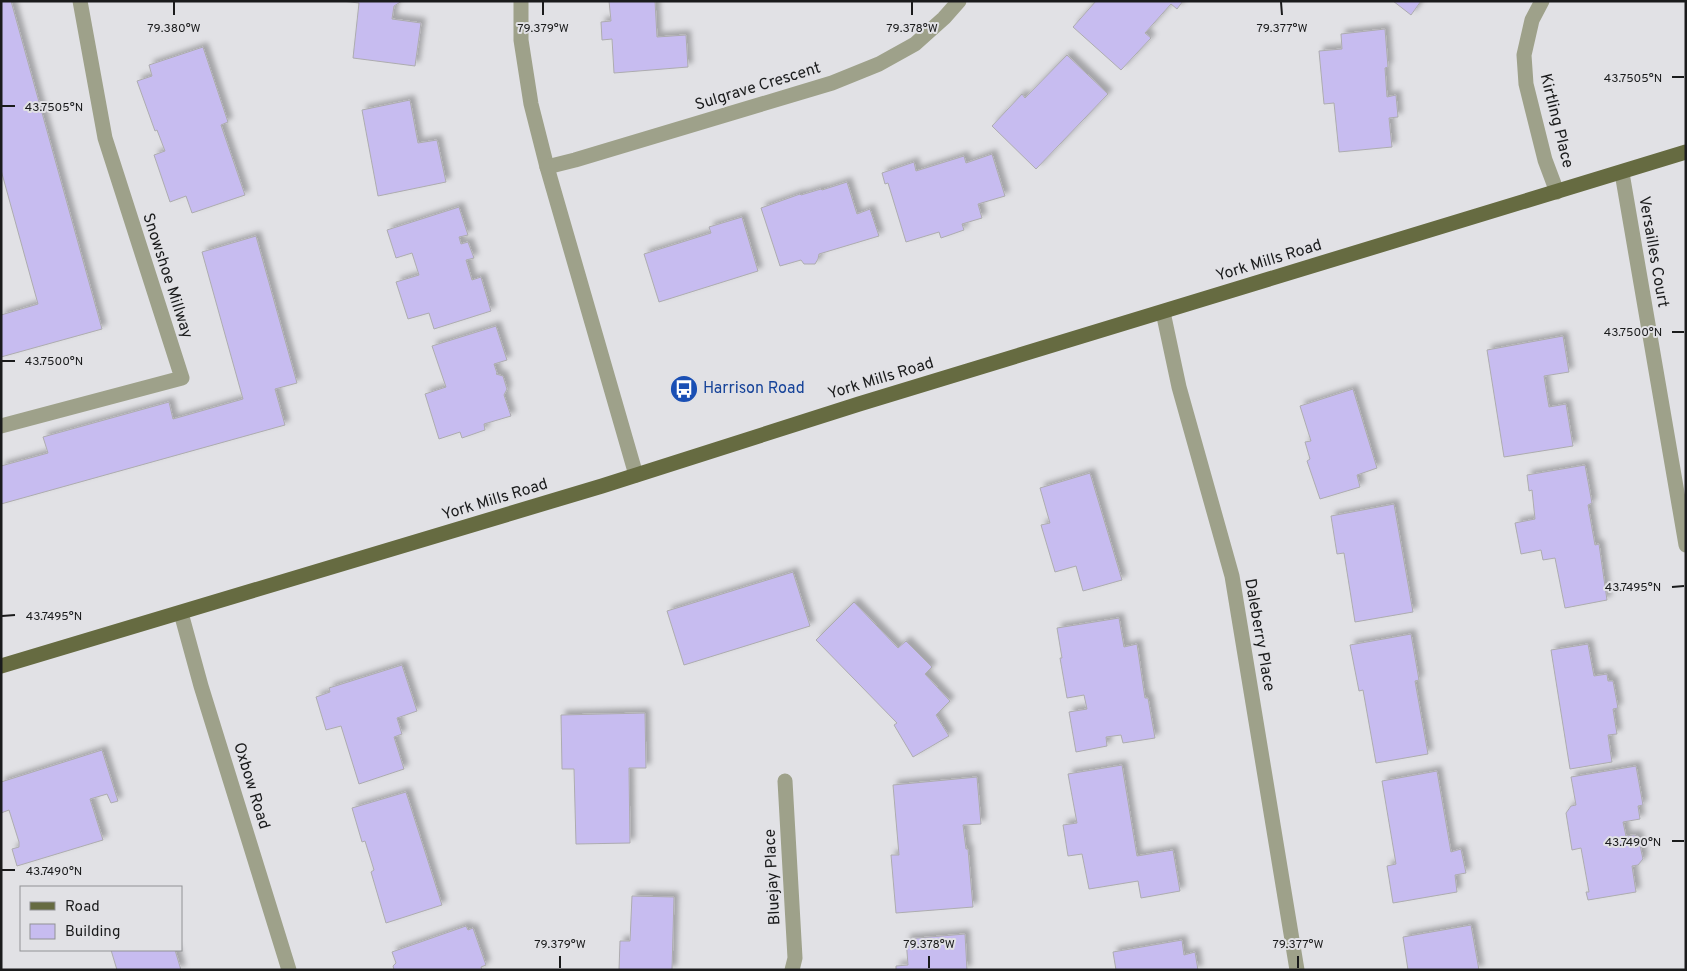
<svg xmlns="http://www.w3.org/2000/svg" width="1687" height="971" viewBox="0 0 1687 971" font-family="Overpass,sans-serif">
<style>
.building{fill:#c7bcf0;stroke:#adacaf;filter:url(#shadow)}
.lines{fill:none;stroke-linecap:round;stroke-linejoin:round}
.minor{stroke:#9ea18a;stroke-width:15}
.major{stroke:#666b41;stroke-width:15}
.ticks{fill:none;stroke:#1a1b1c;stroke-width:2}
.labels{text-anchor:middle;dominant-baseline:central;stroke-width:4;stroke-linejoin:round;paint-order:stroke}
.street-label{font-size:16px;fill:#1a1b1c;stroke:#e1e1e5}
.transit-label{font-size:16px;fill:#164399;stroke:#e1e1e5;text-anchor:start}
.ticks-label{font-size:12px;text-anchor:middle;fill:#1a1b1c;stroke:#e1e1e5;stroke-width:4;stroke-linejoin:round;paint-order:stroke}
</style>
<defs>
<filter id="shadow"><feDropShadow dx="4.5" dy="-4.5" stdDeviation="2.5" flood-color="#0004"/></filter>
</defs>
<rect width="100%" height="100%" fill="#e1e1e5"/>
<g class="building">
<path d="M1,1h10l91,328 -101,28v-42l37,-11 -37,-134z"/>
<path d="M342,1h60l-8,5 -2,13 29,4 -6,43 -62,-8 6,-55z"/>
<path d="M609,1h46l2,36 29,-2 2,32 -74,6 -2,-34 -10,1 -1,-18 10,-1z"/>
<path d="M1096,1h87l-6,8 -6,-5 -26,29 6,5 -30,32 -48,-43z"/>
<path d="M1393,1h28l-10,14z"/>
<path d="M1385,29l3,38 -3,1 2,29 9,-2 2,22 -9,1 3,29 -53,5 -5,-49 -10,1 -5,-53 23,-2 -1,-15z"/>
<path d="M203,47l25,75 -7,3 24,70 -53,18 -6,-17 -16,6 -16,-47 11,-4 -8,-21 -2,1 -18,-50 15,-5 -3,-11z"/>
<path d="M1067,55l41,39 -72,75 -44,-43 30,-32 3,4z"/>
<path d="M410,100l8,43 19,-3 9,42 -68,14 -16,-86z"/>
<path d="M992,154l13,42 -27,8 4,14 -20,6 2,6 -23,8 -2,-6 -33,10 -18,-59 -3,1 -3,-11 32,-11 2,9 48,-15 2,7z"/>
<path d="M847,182l10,32 13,-5 9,27 -60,18 -1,5 -3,5h-11l-3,-4 -21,6 -19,-58 39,-14 1,1 20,-6 1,1z"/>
<path d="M459,207l9,28 -9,2 2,7 7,-2 6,16 -8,2 6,20 9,-3 10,34 -57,18 -5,-16 -21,6 -12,-37 23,-7 -7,-22 -16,5 -9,-28z"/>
<path d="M742,217l16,54 -99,31 -15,-48 67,-21 -2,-6z"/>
<path d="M256,236l41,147 -22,6 10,36 -284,79v-38l47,-13 -5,-16 126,-35 4,17 70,-20 -41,-147z"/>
<path d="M496,326l11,34 -13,4 3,9 -1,1 7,2 4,13 -3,6 7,21 -27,8 1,6 -23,8 -2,-6 -21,7 -14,-45 21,-7 -14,-41z"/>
<path d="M1563,336l6,36 -25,4 5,31 17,-3 7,42 -69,11 -17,-107z"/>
<path d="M1353,389l24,79 -20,7 3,12 -40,12 -13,-38 3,-2 -5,-17 6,-1 -11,-35z"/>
<path d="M1585,465l7,38 -4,2 7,40 4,-1 8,56 -42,8 -10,-50 -12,2 -2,-10 -20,4 -6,-31 20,-4 -3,-29 -3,1 -2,-16z"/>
<path d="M1090,473l32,107 -39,11 -7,-25 -21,6 -14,-47 9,-2 -10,-35z"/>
<path d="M1394,504l19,108 -58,10 -11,-69 -7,1 -6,-38z"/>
<path d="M793,572l17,54 -126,39 -17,-54z"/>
<path d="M854,602l44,46 8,-7 26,26 -7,7 25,27 -14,14 13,21 -36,21 -19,-32 3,-2 -81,-83z"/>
<path d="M1119,618l5,29 13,-3 8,54h3l7,40 -32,5 -2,-8 -15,2 1,9 -31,6 -7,-40 18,-3 -3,-14 -17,3 -7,-40h2l-5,-30z"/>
<path d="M1411,634l8,46 -4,1 13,73 -52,9 -13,-73 -4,1 -9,-46z"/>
<path d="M1588,644l6,32 13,-2 1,7h5l5,27 -5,1 4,25 -9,1 4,27 -42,7 -19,-119z"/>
<path d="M402,665l15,46 -20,7 5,16 -8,3 10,32 -45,15 -18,-58 -15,4 -10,-33 14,-5 -1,-4z"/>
<path d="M645,713l1,55h-17l1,75 -54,1 -2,-75h-12l-1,-54z"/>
<path d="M102,750l16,51 -7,2 -4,-9 -17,5 13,41 -86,26 -5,-17 7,-2v-5l-10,-32 -8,3v-31z"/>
<path d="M1122,765l15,91 36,-6 7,41 -39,7 -3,-17 -49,8 -7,-35 -14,2 -5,-31 14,-2 -9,-49z"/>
<path d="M1636,766l7,39 -5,1 2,13 -17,3 3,14 8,-1 4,1 5,23 -5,6 -6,1 4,26 -48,8 -2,-8h3l-8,-44 -9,2 -6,-37 5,-7 5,-1 -5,-28z"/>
<path d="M1437,771l14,81 10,-3 5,24 -11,2 2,17 -64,11 -6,-37 9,-2 -14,-83z"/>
<path d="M977,777l4,47 -18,1 3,24h2l5,58 -77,6 -5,-58h8l-6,-70z"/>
<path d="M406,792l36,113 -56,18 -15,-51 3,-2 -9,-29 -3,1 -10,-34z"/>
<path d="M632,896l42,1 -2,73h-53l1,-29h10z"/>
<path d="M1471,925l8,45h-71l-5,-33z"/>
<path d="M466,926l2,4 5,-2 13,37 -5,2 1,3h-88l-1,-4 3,-3 -4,-11z"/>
<path d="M965,934l2,36h-71v-4l12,-1 -2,-26z"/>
<path d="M1182,940l2,15 11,-3 3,18h-82l-3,-18z"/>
<path d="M111,950h64l6,20h-64z"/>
</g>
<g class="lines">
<g class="minor">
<path d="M521,1v39l10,64 16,63 89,308"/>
<path d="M1542,1l-10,19 -8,35 2,29 19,76 12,32"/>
<path d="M547,167l28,-7 257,-77 47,-19 36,-20 29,-26 15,-17"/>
<path d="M1622,173l64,372"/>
<path d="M1163,312l16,75 53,189 65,394"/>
<path d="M1,426l181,-48 -77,-240 -25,-137"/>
<path d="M181,613l20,73 88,284"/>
<path d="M785,781l10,177 -3,12"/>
</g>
<path class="major" d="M1,666l601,-180 257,-82 827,-252"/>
</g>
<path class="ticks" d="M174,2v13M543,2v13M912,2v13M1281,2l1,13M1672,77h12M2,106h13M1672,332h12M2,361h13M1672,587l12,-1M2,616l13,-1M1672,841h12M2,870h13M560,956v12M929,956v12M1298,956v12"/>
<defs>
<symbol id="bus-disc" viewBox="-11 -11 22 22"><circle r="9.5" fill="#1a4fb4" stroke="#e1e1e5"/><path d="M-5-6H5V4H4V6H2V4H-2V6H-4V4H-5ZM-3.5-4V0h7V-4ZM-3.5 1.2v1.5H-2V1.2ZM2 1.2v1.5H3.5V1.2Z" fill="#fff"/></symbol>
</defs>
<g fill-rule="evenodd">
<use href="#bus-disc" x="668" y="373" width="32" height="32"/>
</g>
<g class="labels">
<g class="street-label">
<text transform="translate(758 87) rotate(-17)">Sulgrave Crescent</text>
<text transform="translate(1556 121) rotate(76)">Kirtling Place</text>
<text transform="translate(1653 252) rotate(80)">Versailles Court</text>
<text transform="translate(1269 261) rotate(-17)">York Mills Road</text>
<text transform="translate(167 276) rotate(72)">Snowshoe Millway</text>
<text transform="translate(881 379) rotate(-17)">York Mills Road</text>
<text transform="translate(495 500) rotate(-17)">York Mills Road</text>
<text transform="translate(1259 635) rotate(80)">Daleberry Place</text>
<text transform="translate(251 786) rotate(73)">Oxbow Road</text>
<text transform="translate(773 877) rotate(-93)">Bluejay Place</text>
</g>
<g class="transit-label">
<text x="703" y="389">Harrison Road</text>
</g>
</g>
<g class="ticks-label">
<text x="174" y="32">79.380°W</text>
<text x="543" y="32">79.379°W</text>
<text x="912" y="32">79.378°W</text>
<text x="1282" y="32">79.377°W</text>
<text x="1633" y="82">43.7505°N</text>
<text x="54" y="111">43.7505°N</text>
<text x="1633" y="336">43.7500°N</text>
<text x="54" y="365">43.7500°N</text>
<text x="1633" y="591">43.7495°N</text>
<text x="54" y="620">43.7495°N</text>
<text x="1633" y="846">43.7490°N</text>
<text x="54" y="875">43.7490°N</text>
<text x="560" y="948">79.379°W</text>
<text x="929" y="948">79.378°W</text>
<text x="1298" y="948">79.377°W</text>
</g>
<rect width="1687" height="971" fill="none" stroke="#1a1b1c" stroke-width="5"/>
<rect x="20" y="886" width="162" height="65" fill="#e1e1e5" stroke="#919295"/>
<rect x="30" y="902" width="25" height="8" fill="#666b41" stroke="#919295"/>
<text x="65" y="911" font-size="15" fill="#1a1b1c">Road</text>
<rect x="30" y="924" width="25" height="15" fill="#c7bcf0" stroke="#919295"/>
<text x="65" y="936" font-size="15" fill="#1a1b1c">Building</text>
</svg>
